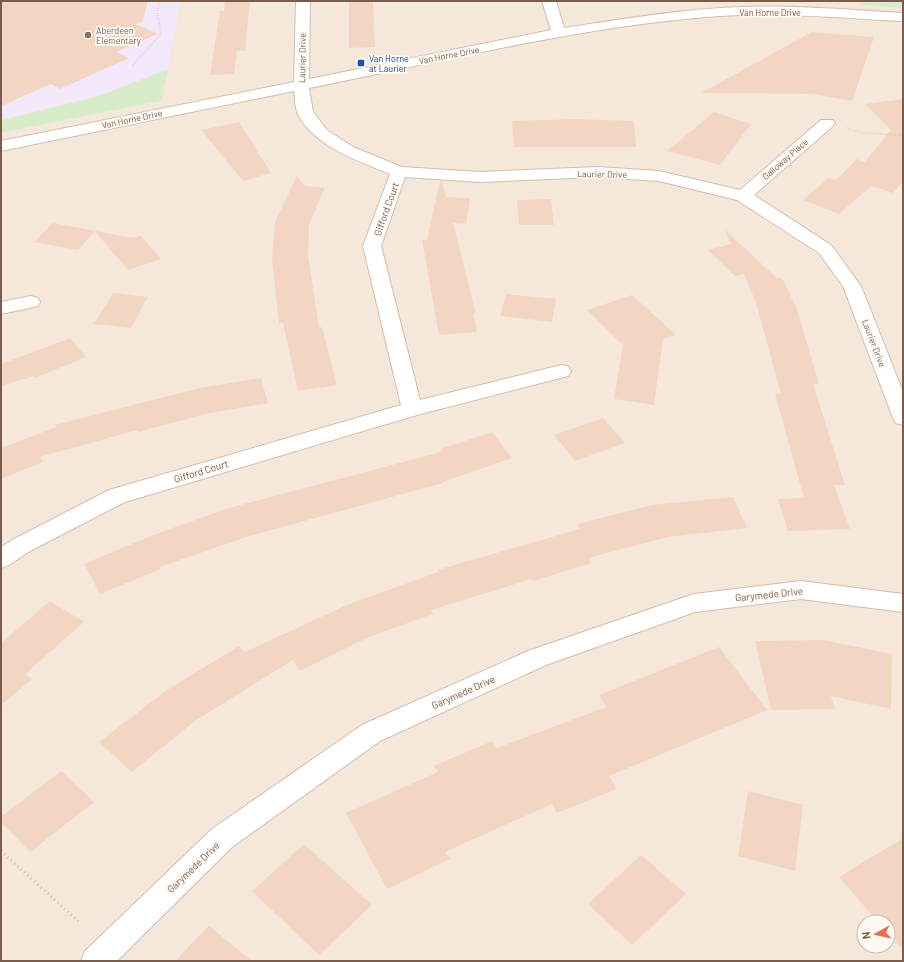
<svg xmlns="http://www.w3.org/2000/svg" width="904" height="962" viewBox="0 0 904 962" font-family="Barlow,sans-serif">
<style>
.residential{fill:#f5e8da;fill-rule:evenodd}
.education{fill:#f3e8fa}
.green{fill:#d8ecc9}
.building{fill:#f3d5c3}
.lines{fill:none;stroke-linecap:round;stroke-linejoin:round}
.minor-casing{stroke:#d1beb0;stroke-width:2}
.path-far1{stroke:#d9b8a5;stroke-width:2;stroke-dasharray:0.5 2;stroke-linecap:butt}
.path{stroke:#d9b8a5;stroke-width:3;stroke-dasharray:1 3.5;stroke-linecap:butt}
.minor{fill:#fff;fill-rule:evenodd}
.education-dot{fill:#8d6e63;stroke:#fffaf3;stroke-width:1.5}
.transit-dot{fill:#1a4fb4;stroke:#fffaf3;stroke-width:1.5}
.labels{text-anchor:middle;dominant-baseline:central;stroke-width:3.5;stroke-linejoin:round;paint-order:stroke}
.far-street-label{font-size:9px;fill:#7a5c4d;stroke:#fffaf3}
.far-education-label{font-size:9px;fill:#785e54;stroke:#fffaf3;text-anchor:start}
.far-transit-label{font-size:9px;fill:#164399;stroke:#fffaf3;text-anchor:start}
.street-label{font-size:10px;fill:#7a5c4d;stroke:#fffaf3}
</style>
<rect width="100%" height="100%" fill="#fdf6ec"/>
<path class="residential" d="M1,1h865l-5,4 42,3v953h-902zM864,922h24v24h-24z"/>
<path class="education" d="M1,1h180l-20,100 -160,32z"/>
<g class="green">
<path d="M866,1h37v7l-43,-3z"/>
<path d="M168,69l-7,32 -160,32v-13l98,-24z"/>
</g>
<g class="building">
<path d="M1,1h147l-5,20 -7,3 22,10 -42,18 13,6 -69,31 -9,-5 -50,22z"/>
<path d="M225,1h25l-5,50h-8l-3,23 -24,1 10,-64h4z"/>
<path d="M349,1h24l2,46 -26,1z"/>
<path d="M812,32l62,5 -22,64 -39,-7 -112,-1z"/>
<path d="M903,99v82l-10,12 -22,-7 -32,28 -36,-14 26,-22 7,2 21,-21 8,3 26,-32 -26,-26z"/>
<path d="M714,112l37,12 -31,41 -53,-14z"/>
<path d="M575,119l59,2 2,26h-122l-2,-26z"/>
<path d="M239,122l32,51 -28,8 -42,-51z"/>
<path d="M297,176l8,10 20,2 -16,36 -1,31 11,73 3,-1 15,58 -39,6 -15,-68h-4l-7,-64 3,-37z"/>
<path d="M440,181h2l4,16 24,1 -4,26 -13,-1 23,91 -3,-1 4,19 -38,3 -17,-95h5z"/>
<path d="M551,199l3,26h-35l-2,-25z"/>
<path d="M53,223l80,15 8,-2 20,23 -33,11 -33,-39 -17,19 -44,-8z"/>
<path d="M724,229l53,49h5l15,31 22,75h-6l32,101h-11l16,44 -62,2 -10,-32 26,-1 -29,-104h6l-25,-91 -12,-29 -9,2 -27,-26 23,-6z"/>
<path d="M113,293l35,4 -17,31 -37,-4z"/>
<path d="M506,294l50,5 -4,23 -52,-6z"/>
<path d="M632,295l44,40 -13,4 -9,66 -40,-6 9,-54 -36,-35z"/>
<path d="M70,338l16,19 -51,21 -1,-2 -33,10v-22z"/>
<path d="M261,378l7,25 -59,10 -71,19 -1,-2 -97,27 3,5 -42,17v-31l55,-21 -1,-2 145,-37z"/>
<path d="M603,418l22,25 -50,18 -21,-26z"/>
<path d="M492,432l20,26 -70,24 1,1 -197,54 -86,30 1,2 -61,25 -16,-30 69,-29 76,-27 212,-56 -1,-3z"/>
<path d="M733,497l14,31 -79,9 -80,21 3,5 -58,18 -1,-2 -101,31 2,4 -64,23 -69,34 -7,-11 -98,61 -63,51 -33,-30 68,-52 72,-44 6,6 104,-48 89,-32 -1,-2 143,-41 -2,-5 74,-19z"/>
<path d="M50,601l34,21 -59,52 7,5 -31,26v-62z"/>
<path d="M823,640l69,14 -1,55 -60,-13 4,13 -64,1 -16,-69z"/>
<path d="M719,647l48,63 -158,66 8,13 -60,24 -5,-9 -107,48 5,7 -63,30 -41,-76 92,-41 -4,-6 58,-25 5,7 109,-41 -7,-12z"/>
<path d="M61,771l33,31 -64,50 -29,-30v-5z"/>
<path d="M748,791l55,14 -8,66 -57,-15z"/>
<path d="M903,838v112l-15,-17v-11h-10l-39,-45z"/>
<path d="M304,844l68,61 -53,50 -67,-64z"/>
<path d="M641,855l45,39 -54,51 -44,-41z"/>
<path d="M209,926l43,35h-77z"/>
</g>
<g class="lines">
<defs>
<g id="minor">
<path d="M296,1h14l-1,78 242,-49 -9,-29h14l8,27c60,-9 118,-19 178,-21 54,-2 108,3 161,6v8c-61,-3 -123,-9 -184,-5 -138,10 -275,45 -410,72l4,24 14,18 26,17 49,20 78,5 118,-5 61,4 81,19 81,-70h12l2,3 -2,3 -79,69 77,50 30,41 42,106v33l-7,-2 -3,-5 -50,-132 -24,-33 -82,-53 -78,-19 -61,-4 -118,5 -75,-5 -24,69 39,154 141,-35 7,1 3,5 -3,5 -151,39 -292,87 -95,49 -21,14 -8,3v-21l13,-8 95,-49 292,-85 -38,-159 27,-72c-31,-13 -78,-28 -93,-62 -2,-6 -2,-14 -3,-21l-293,60v-10l293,-59z"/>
<path d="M31,296l7,2 2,4 -2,4 -37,8v-12z"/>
<path d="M801,581l102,13v18l-102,-13 -106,13 -149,53 -166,76 -148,106 -115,114h-36l4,-10 127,-122 150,-104 166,-74 157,-54 9,-3z"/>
</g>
</defs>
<use href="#minor" class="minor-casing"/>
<g class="path-far1">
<path d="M133,65l28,-31 -4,-24 3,-9"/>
<path d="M846,128l17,5 40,2"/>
</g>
<path class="path" d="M1,851l78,71"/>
<use href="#minor" class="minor"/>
</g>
<circle class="education-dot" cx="88" cy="35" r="4"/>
<rect class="transit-dot" x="357" y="59" width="8" height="8" rx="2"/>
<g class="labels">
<g class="far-street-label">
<text x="770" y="12">Van Horne Drive</text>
<text transform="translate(449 55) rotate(-11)">Van Horne Drive</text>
<text transform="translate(302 58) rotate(-89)">Laurier Drive</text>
<text transform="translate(132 119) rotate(-12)">Van Horne Drive</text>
<text transform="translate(785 159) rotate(-41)">Galloway Place</text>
<text transform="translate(602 174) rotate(1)">Laurier Drive</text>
<text transform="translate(874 343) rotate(69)">Laurier Drive</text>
</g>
<g class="far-education-label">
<text x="96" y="30">Aberdeen<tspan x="96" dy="10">Elementary</tspan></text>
</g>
<g class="far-transit-label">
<text x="369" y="58">Van Horne<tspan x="369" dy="10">at Laurier</tspan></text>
</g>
<g class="street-label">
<text transform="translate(386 209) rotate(-70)">Gifford Court</text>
<text transform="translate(201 471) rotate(-17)">Gifford Court</text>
<text transform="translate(769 594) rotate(-6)">Garymede Drive</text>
<text transform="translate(463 692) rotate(-24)">Garymede Drive</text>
<text transform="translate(193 867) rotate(-44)">Garymede Drive</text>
</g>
</g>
<rect width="904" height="962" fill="none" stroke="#7a5c4d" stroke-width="4"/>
<g transform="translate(876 934) rotate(262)"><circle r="19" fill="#fffaf3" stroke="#cabbb1"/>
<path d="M0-3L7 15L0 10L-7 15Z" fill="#e76f51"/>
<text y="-6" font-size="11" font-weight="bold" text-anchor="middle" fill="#7a5c4d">N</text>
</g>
</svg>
